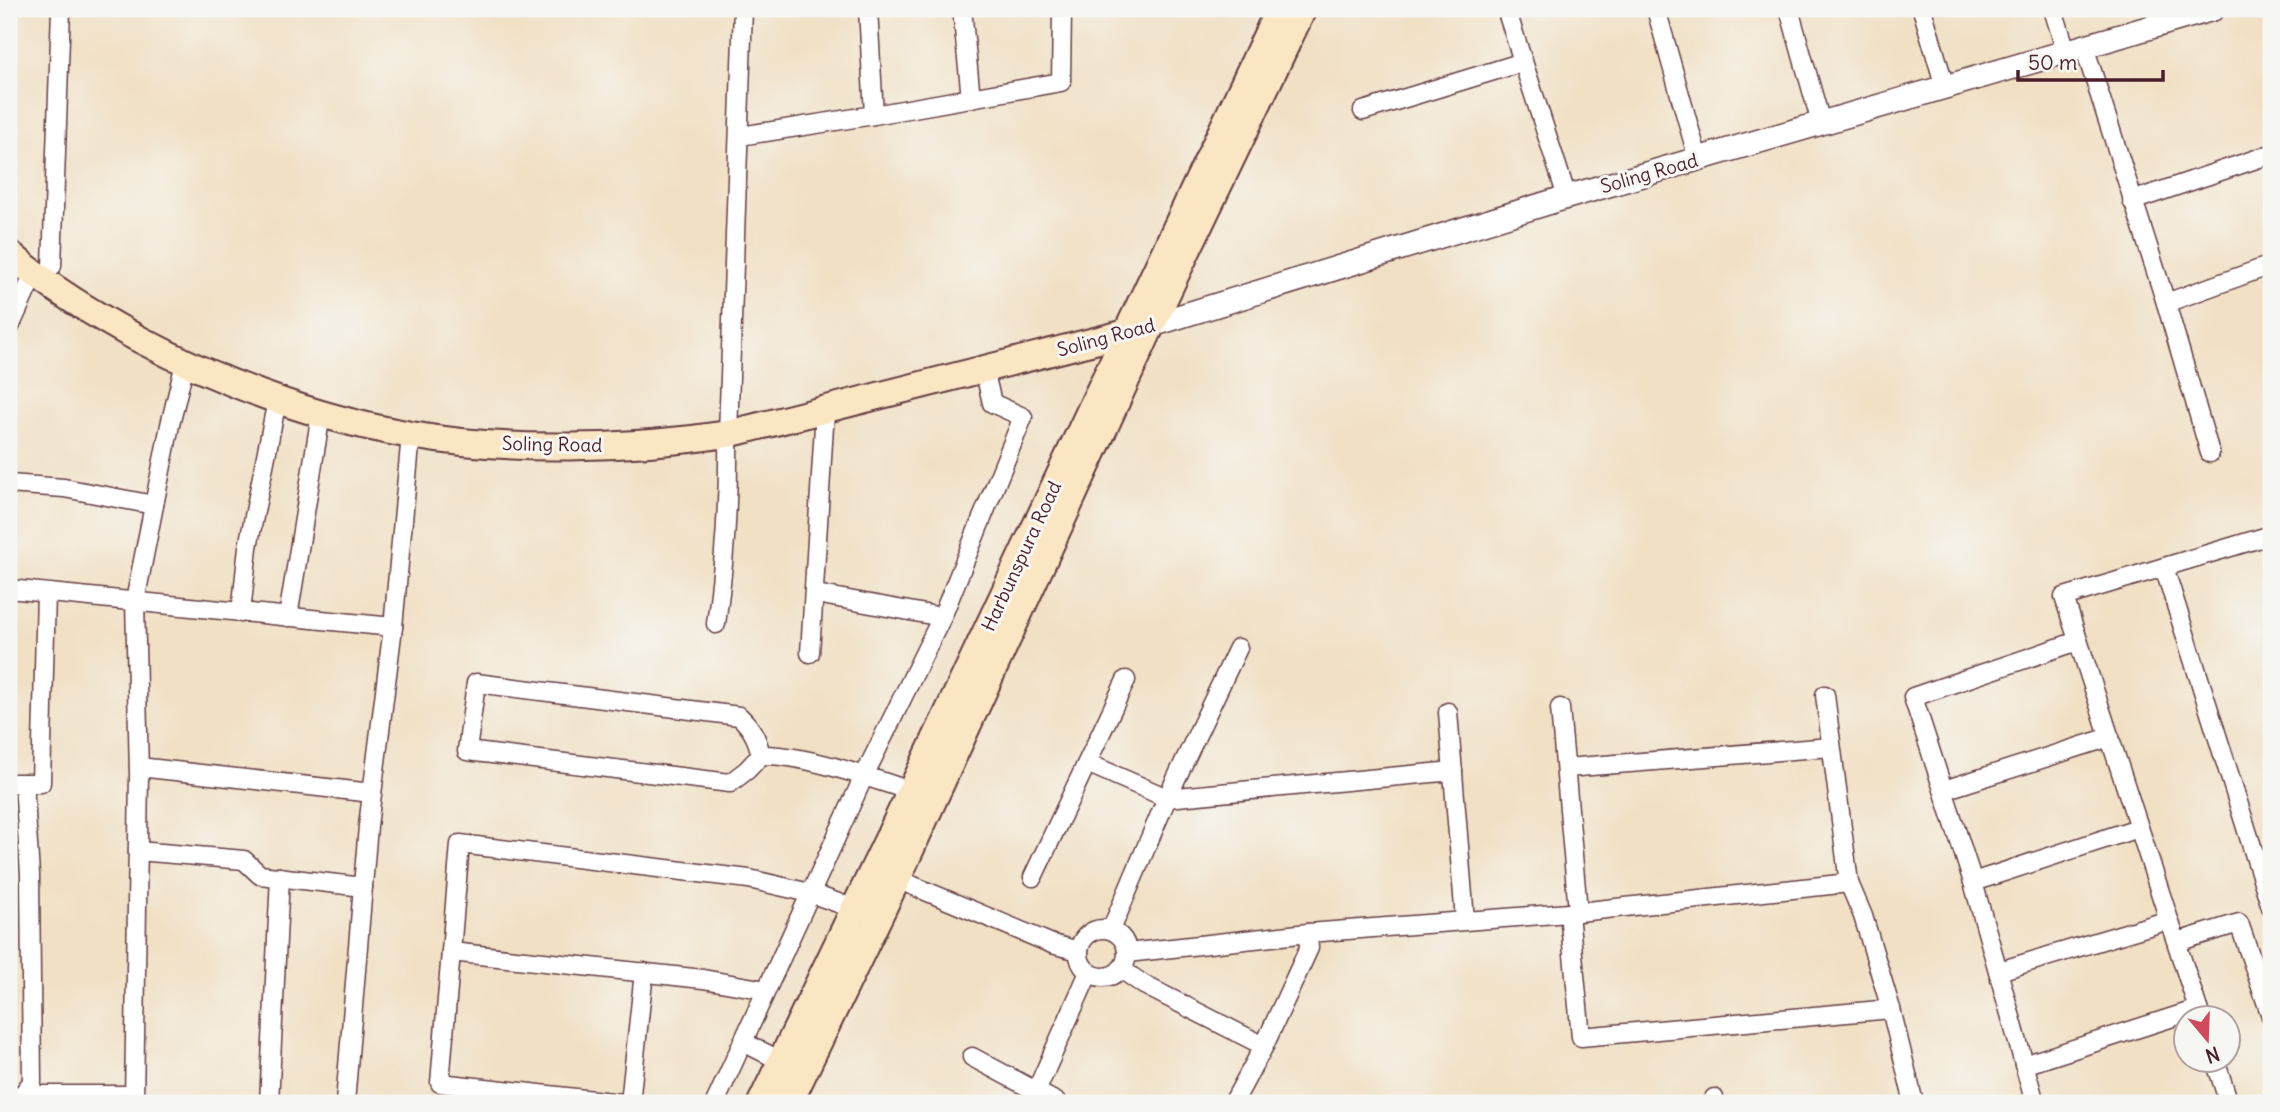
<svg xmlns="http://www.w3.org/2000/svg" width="2280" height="1112" viewBox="0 0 2280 1112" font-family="Delius,sans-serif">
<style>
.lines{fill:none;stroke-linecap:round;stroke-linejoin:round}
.minor-casing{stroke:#633c42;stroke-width:21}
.tertiary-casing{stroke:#633c42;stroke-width:26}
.secondary-casing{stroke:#633c42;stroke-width:30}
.minor{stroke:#fff;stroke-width:18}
.tertiary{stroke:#fff;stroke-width:23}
.secondary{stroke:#fbe6c3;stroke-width:26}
.labels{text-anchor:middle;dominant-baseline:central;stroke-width:6;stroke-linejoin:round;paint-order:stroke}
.street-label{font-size:19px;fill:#4a1f2b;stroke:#f6f6f2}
</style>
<rect width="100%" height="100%" fill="#f6f6f2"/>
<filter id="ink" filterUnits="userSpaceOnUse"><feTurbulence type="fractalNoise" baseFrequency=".0143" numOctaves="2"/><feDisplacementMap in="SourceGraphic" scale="14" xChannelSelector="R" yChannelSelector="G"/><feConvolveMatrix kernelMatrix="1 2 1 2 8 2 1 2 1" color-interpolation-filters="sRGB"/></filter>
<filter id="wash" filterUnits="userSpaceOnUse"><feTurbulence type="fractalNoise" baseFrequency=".00686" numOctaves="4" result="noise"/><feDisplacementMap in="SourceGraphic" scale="28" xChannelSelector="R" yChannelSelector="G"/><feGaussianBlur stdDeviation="1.57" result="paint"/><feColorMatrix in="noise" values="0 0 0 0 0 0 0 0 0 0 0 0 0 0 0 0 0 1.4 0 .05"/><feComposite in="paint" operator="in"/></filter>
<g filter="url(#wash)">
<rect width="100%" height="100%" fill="#f1e0c4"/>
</g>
<g filter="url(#ink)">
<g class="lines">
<defs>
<g id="minor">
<path d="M868,9l6,106"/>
<path d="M962,9l9,89"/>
<path d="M1506,9l61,188"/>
<path d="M1656,9l42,150"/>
<path d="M1789,9l32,114"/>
<path d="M1922,9l23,78"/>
<path d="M2053,9l13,42"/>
<path d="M2084,46l82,257 105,-38"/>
<path d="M1363,111l160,-49"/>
<path d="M740,136l134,-21 187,-33 1,-73"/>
<path d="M2132,201l139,-47"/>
<path d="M52,266l9,-257"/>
<path d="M2166,303l44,150"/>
<path d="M9,329l25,-55"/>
<path d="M9,484l55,4 90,17"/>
<path d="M2164,567l107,340"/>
<path d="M9,589l384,38 18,-192"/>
<path d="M816,594l126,23"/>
<path d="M241,613l7,-66 29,-147"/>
<path d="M288,617l33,-203"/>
<path d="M716,624c9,-64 13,-126 12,-190l15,-425"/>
<path d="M810,653l15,-243"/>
<path d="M1825,695l24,188 14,33 28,93 23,94"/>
<path d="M1560,708l18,203"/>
<path d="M1448,712l17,208"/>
<path d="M761,755c-4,-17 -9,-27 -22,-39l-263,-33 -9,68 263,32 17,-13 14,-15c43,-1 109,23 150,36"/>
<path d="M1087,763l80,35 286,-27"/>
<path d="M139,767l233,26"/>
<path d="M1566,768l265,-21"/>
<path d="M9,783h32l5,-190"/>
<path d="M1944,790l166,-53"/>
<path d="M138,851l106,9 16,15 103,12"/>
<path d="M1033,877l93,-197"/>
<path d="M897,879l155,65 27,7"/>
<path d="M1973,882l165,-54"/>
<path d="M1569,913l12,124 310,-28"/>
<circle cx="1103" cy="953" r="24"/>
<path d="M1111,930l56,-132 71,-150"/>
<path d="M2177,942l62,-19 32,93"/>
<path d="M451,952l252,27 63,11"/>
<path d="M1127,953l181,-20 261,-20 280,-30"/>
<path d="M1121,969l23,16 120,61"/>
<path d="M1999,971l170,-51"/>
<path d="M2201,1018l-137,-421 207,-62"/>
<path d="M743,1042l38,19"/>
<path d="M972,1057l86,46"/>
<path d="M2215,1060l14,43"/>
<path d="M2024,1065l174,-56"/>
<path d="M9,1096l13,-1 10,-13 -2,-207 -6,-92"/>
<path d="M1714,1098v5"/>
<path d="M22,1103v-8h113"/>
<path d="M134,1103l5,-329 -4,-173 35,-176 15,-62"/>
<path d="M269,1103l11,-226"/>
<path d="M345,1103l23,-277 25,-199"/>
<path d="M621,1103l-181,-20 20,-239 289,35 61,14 45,16"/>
<path d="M630,1103l14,-131"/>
<path d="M715,1103l149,-327 78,-159 81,-200 -31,-14 -8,-34"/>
<path d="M1031,1103l58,-131"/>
<path d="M1233,1103l31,-57 45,-98 -1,-15"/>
<path d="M2035,1103l-62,-221 -60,-185 165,-56"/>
</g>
<path id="tertiary" d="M1139,329l428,-132 646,-188"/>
<g id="secondary">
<path d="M9,253c39,34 83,60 128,85 86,46 178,80 274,97 96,17 221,14 317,-1l398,-101"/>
<path d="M761,1103l150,-312 368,-782"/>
<path d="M789,1103l108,-224 254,-553 152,-317"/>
</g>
</defs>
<use href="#minor" class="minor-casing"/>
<use href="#tertiary" class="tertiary-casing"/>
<use href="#secondary" class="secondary-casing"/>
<use href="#minor" class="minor"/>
<use href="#tertiary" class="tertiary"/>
<use href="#secondary" class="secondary"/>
</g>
</g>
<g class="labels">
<g class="street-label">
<text transform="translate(1649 173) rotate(-16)">Soling Road</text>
<text transform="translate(1106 337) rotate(-15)">Soling Road</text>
<text transform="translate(552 444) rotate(1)">Soling Road</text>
<text transform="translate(1021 556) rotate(-65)">Harbunspura Road</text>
</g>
</g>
<rect width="2280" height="1112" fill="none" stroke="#f6f6f2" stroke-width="35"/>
<g transform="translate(2207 1039) rotate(161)"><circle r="33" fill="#f6f6f2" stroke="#b1a0a2" stroke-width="2"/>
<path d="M0-5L12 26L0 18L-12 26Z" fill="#d1495b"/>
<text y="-10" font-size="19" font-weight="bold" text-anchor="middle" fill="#4a1f2b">N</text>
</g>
<path d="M2018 70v10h145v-10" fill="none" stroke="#4a1f2b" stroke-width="3.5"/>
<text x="2028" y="70" font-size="21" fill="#4a1f2b" stroke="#f6f6f2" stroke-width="5" paint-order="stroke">50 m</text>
</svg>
